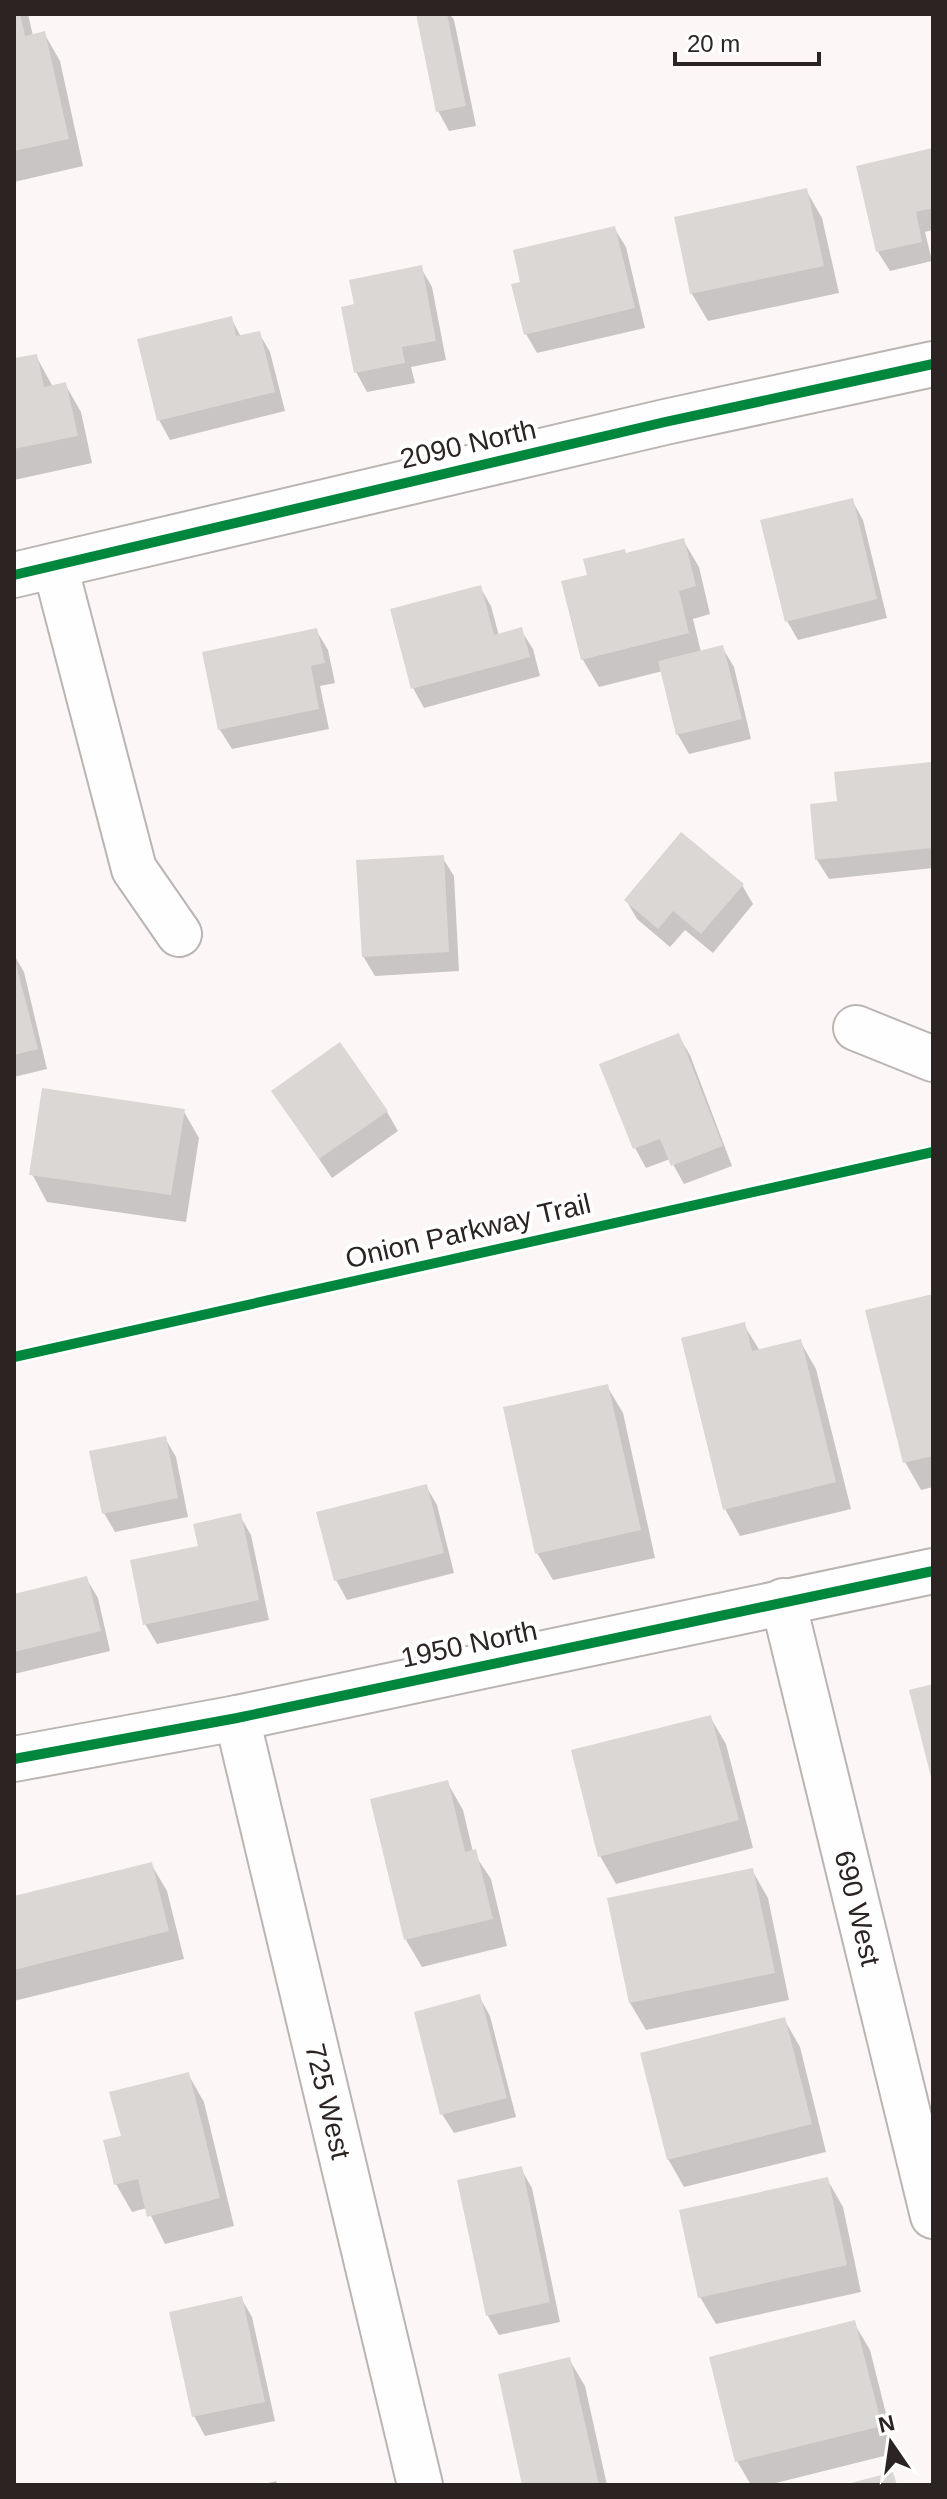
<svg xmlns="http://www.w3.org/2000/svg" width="947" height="2499" viewBox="0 0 947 2499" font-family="Helvetica,sans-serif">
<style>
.shadow{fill:#0003}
.building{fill:#dbd7d4}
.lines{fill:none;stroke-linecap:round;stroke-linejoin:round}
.minor-casing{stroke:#bab4b3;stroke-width:48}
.minor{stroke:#fffefe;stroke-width:44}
.cycleway-casing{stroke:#fff;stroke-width:15}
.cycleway{stroke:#00873e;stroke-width:10}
.labels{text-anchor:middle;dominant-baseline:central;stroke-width:8;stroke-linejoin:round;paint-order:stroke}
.street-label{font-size:28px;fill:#2b2423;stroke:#fff}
</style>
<rect width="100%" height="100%" fill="#fcf7f6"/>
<g class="shadow">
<path d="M14,14h14l5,22 11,-3 16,28 23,105 -69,16z"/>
<path d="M418,14h32l4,6 22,106 -27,5 -11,-20z"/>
<path d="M931,151l2,79 -8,2 7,29 -42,10 -12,-19 -19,-85z"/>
<path d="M806,190l16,28 17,75 -131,28 -16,-27 -16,-75z"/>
<path d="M614,228l12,19 19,81 -108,25 -11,-19z"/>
<path d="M421,268l11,19 14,73 -35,7 4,16 -48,9 -11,-20v-66z"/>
<path d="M231,318l10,19 18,-4 11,19 15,59 -115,29 -11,-20z"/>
<path d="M36,356l17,31 12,-3 16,28 11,51 -78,17v-120z"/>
<path d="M852,500l11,20 24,98 -89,22 -11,-19z"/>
<path d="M683,540l16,27 11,47 -17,5 8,33 21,-5 12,20 17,72 -62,15 -11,-19 -15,-64 -64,16 -16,-27 -19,-77 25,-7 37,-21z"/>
<path d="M480,587l11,19 8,30 22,-6 12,19 7,27 -116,32 -11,-20z"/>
<path d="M316,630l12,20 7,33 -15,3 9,43 -97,20 -12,-19 -15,-76z"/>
<path d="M930,764l3,6v98l-104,11 -12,-19 -5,-54 27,-3z"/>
<path d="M442,857l12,19 5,95 -84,5 -12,-20z"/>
<path d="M742,885l11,19 -40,49 -28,-23 -15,17 -33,-28 -11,-19z"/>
<path d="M14,955l10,17 23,97 -33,8z"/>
<path d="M678,1035l12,20 42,111 -48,18 -14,-25 -24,9 -11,-20z"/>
<path d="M273,1092l114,20 11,19 -66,47z"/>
<path d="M183,1110l16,28 -13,84 -139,-20 -15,-28z"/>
<path d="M933,1296v191l-12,3 -16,-28z"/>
<path d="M744,1325l16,26 40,-10 16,28 35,140 -111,27 -15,-27z"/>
<path d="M607,1386l16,27 32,145 -102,22 -16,-27z"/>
<path d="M165,1438l11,19 12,60 -73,15 -11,-19z"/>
<path d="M426,1486l11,19 17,68 -107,27 -11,-20z"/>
<path d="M240,1516l11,19 18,85 -112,24 -12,-20 55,-77z"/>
<path d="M86,1578l12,20 12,53 -96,23v-78z"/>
<path d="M710,1717l16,27 27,104 -137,36 -16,-28z"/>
<path d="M447,1782l16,28 10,42 18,27 16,67 -85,21 -16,-27 -34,-139z"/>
<path d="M151,1864l16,27 17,68 -170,42v-103z"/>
<path d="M752,1870l16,28 21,102 -143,30 -16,-27z"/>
<path d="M479,1996l11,20 26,101 -62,16 -12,-19z"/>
<path d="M784,2019l16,28 26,105 -142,35 -16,-28z"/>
<path d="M188,2074l16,28 30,124 -69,18 -18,-36 -15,4 -16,-28 7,-46z"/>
<path d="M521,2169l11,19 28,134 -61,13 -11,-19 -28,-135z"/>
<path d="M827,2179l16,28 18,85 -145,32 -16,-27z"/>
<path d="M241,2298l11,19 23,104 -70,15 -11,-20z"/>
<path d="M854,2323l16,27 26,103 -128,32h-17l-14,-24z"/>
<path d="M569,2359l16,27 22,99h-83z"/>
<path d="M276,2481l2,4h-18z"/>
</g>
<g class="building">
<path d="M14,14h6l5,22 20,-5 24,108 -55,12z"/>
<path d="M416,14h31l19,92 -30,6z"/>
<path d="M932,148l1,60 -17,4 6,30 -46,10 -20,-86z"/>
<path d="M807,188l17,78 -134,28 -16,-77z"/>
<path d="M615,226l20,82 -111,27 -13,-51 9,-2 -7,-32z"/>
<path d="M422,265l14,76 -34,6 3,16 -51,10 -13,-66 13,-3 -5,-24z"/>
<path d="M232,316l4,20 24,-5 15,61 -118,29 -20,-82z"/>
<path d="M37,354l7,33 22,-5 12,54 -64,13v-91z"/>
<path d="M853,498l24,101 -92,23 -25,-102z"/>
<path d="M684,538l12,48 -17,5 10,42 -108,27 -20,-79 26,-6 -4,-16 42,-10 1,4z"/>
<path d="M481,585l13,50 28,-8 8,30 -119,32 -21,-80z"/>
<path d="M317,628l8,35 -14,3 8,43 -101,21 -16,-78z"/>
<path d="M723,645l19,74 -66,16 -18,-74z"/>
<path d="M931,762l2,86 -118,12 -5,-56 27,-3 -3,-29z"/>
<path d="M681,832l63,52 -43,50 -28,-23 -15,18 -34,-29z"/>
<path d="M444,855l5,97 -87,5 -6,-97z"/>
<path d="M14,956l24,93 -24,6z"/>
<path d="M679,1033l44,113 -52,20 -11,-27 -27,10 -34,-85z"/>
<path d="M340,1042l48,69 -69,48 -48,-68z"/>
<path d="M42,1088l143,21 -14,86 -142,-20z"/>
<path d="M933,1294v162l-30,7 -38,-153z"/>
<path d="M745,1322l7,29 49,-12 35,143 -113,28 -42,-172z"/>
<path d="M608,1384l33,146 -106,24 -32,-147z"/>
<path d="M166,1436l12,62 -76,16 -13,-63z"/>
<path d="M427,1484l17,69 -110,28 -18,-69z"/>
<path d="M241,1513l18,87 -116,25 -13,-65 68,-14 -5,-22z"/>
<path d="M87,1576l14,55 -87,21v-58z"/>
<path d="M933,1684v97h-1l-23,-91z"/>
<path d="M711,1715l28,105 -141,37 -27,-107z"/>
<path d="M448,1780l17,72 11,-3 17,70 -89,21 -34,-141z"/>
<path d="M152,1862l17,69 -155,39v-74z"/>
<path d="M753,1868l22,105 -146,30 -22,-105z"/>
<path d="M480,1994l27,104 -67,17 -26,-103z"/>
<path d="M785,2017l27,107 -145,36 -27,-107z"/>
<path d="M189,2072l31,126 -73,19 -9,-38 -24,6 -11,-45 18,-4 -12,-44z"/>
<path d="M522,2166l28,136 -64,14 -29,-136z"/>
<path d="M828,2177l19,88 -149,33 -19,-88z"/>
<path d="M242,2296l23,106 -73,15 -23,-105z"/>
<path d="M855,2320l27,106 -147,36 -26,-105z"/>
<path d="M570,2357l29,128h-77l-24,-111z"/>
<path d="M893,2472l4,13h-50v-1z"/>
</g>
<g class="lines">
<defs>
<g id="minor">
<path d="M55,566l79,303 45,65"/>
<path d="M14,575l651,-153 268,-58"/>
<path d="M856,1028l77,31"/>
<path id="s1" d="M783,1601l150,615"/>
<path id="s2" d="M237,1718l183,767"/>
<path d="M14,1759l223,-41 696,-147"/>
</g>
</defs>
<use href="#minor" class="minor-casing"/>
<use href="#minor" class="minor"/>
<defs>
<g id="cycleway">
<path d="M14,575l651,-153 268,-58"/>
<path d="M14,1357l919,-205"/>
<path d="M14,1759l223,-41 696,-147"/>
</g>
</defs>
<use href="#cycleway" class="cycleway-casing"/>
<use href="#cycleway" class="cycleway"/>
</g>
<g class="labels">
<g class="street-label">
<text transform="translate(468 444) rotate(-13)">2090 North</text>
<text transform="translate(468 1231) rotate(-13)">Onion Parkway Trail</text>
<text transform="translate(469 1644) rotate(-12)">1950 North</text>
<text stroke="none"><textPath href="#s1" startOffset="316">690 West</textPath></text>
<text stroke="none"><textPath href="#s2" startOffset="394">725 West</textPath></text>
</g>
</g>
<rect width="947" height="2499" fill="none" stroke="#2b2423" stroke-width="32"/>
<g transform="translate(891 2443) rotate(347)" stroke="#ffffff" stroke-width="6" paint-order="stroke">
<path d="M0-6L14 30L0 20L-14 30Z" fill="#2b2423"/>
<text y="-12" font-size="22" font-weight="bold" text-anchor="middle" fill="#2b2423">N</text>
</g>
<path d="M675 52v12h144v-12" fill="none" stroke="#2b2423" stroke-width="4"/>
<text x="687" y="52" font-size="24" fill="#2b2423" stroke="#ffffff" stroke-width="6" paint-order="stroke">20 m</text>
</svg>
